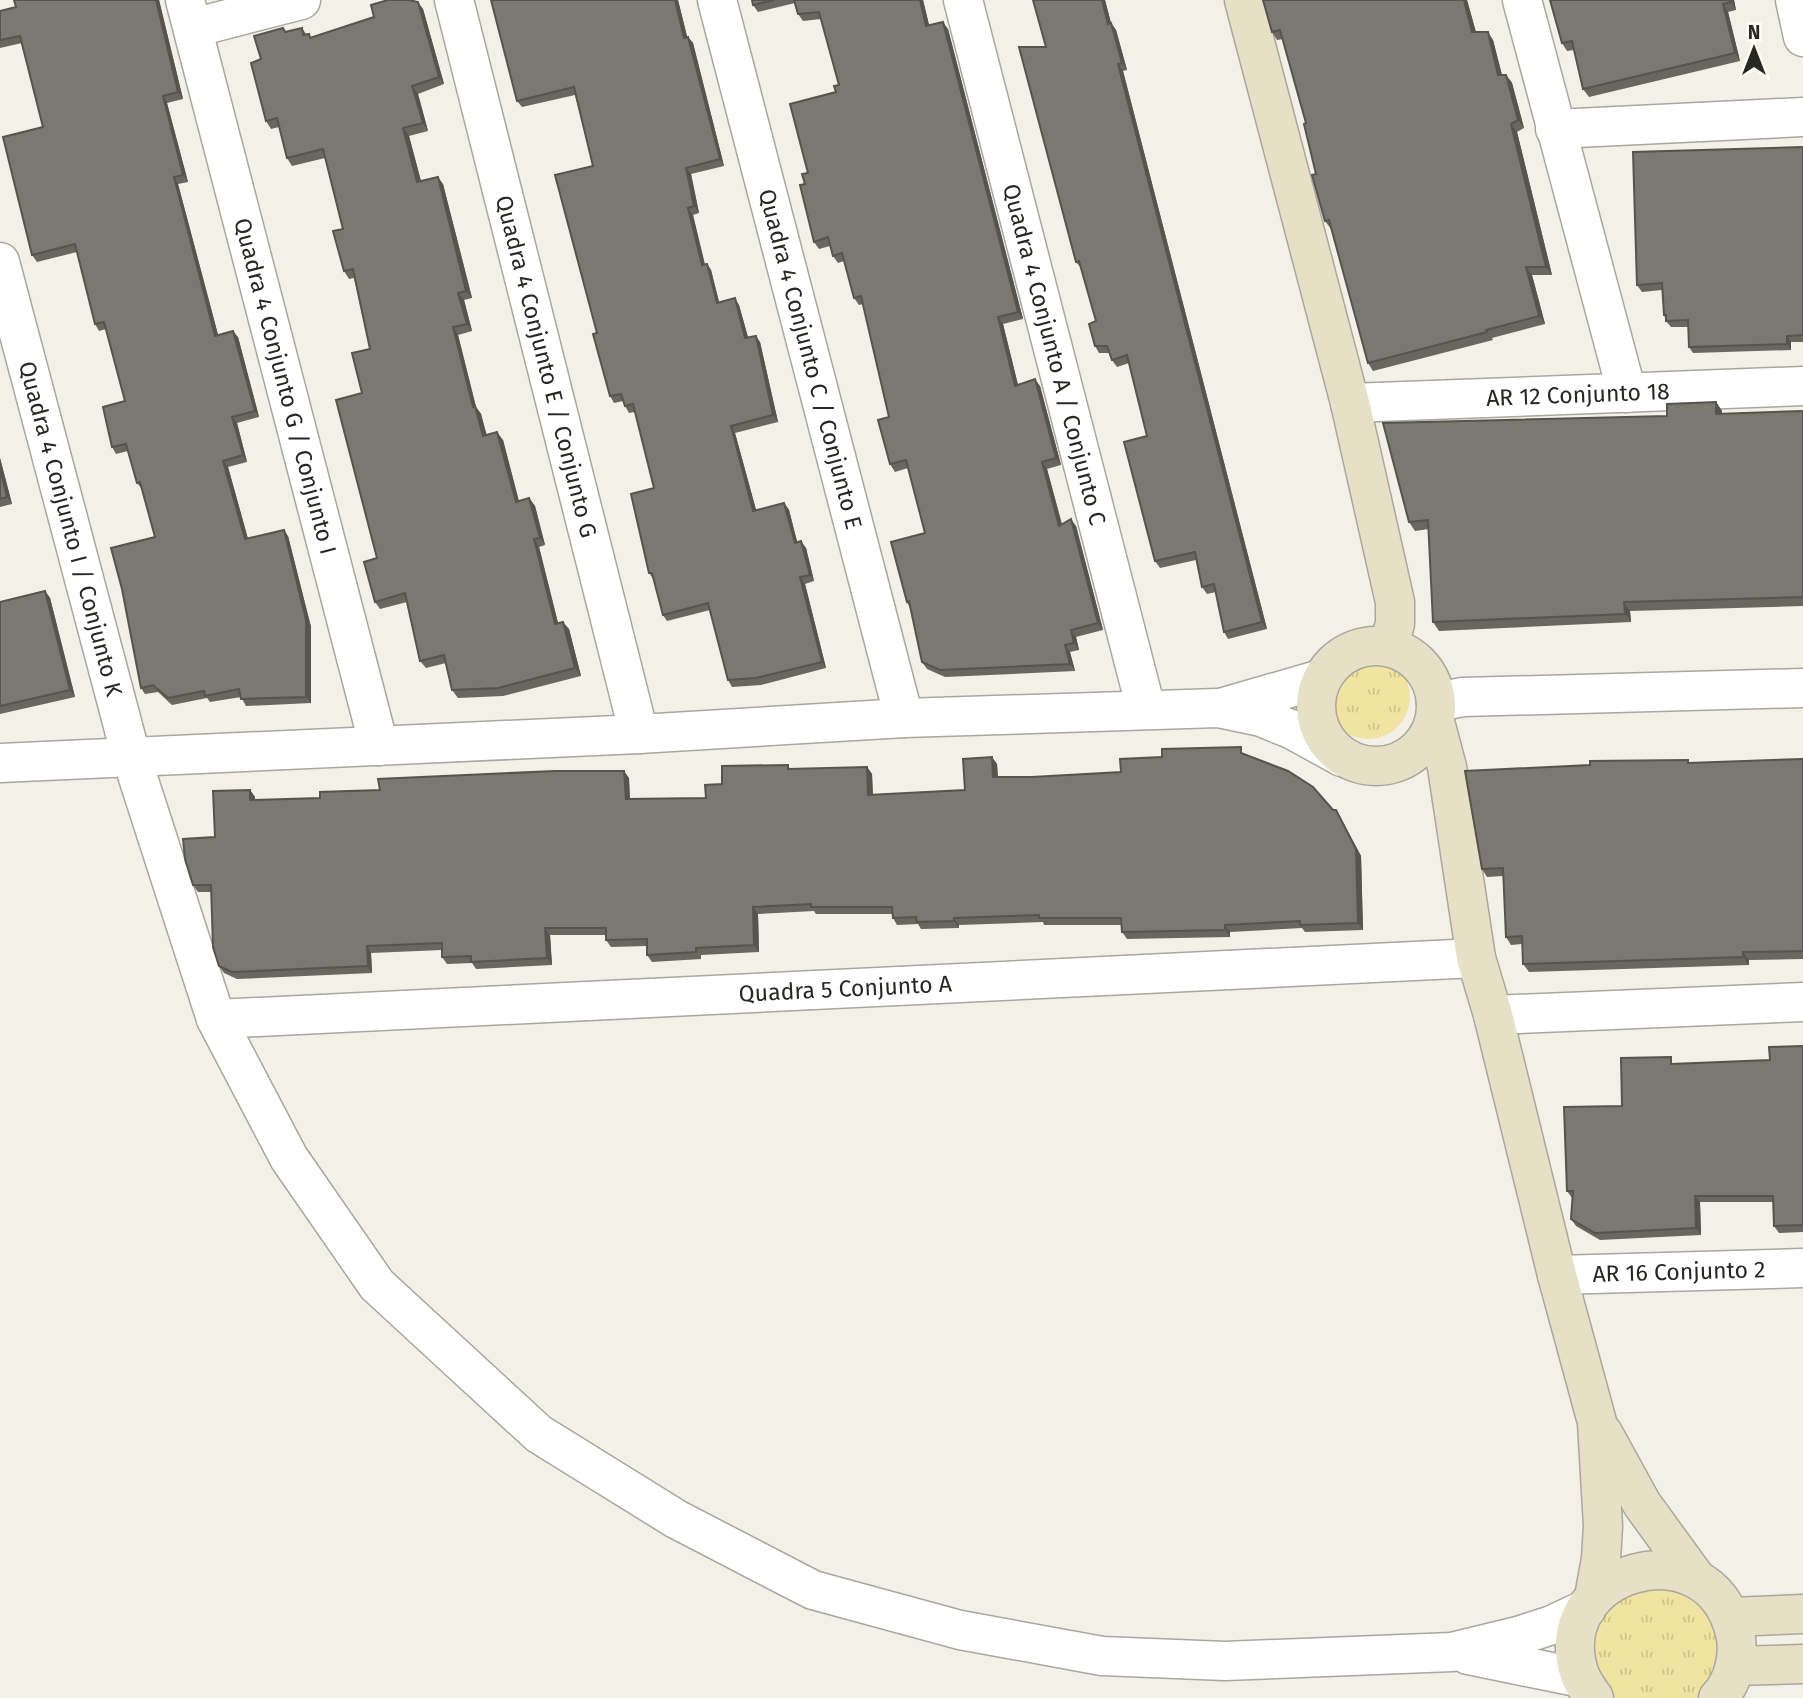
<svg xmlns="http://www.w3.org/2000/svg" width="1803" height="1698" viewBox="0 0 1803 1698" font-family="'Fira Sans',sans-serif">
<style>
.grass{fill:url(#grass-tufts)}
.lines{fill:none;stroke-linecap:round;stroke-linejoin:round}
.street-casing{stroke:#a9a79e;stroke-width:41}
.secondary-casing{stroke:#a9a79e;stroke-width:41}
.street{stroke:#fff;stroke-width:38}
.secondary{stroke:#e6e0c7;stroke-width:38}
.wall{fill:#696760}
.shaded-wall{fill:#55544e}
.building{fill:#7a7870;stroke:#55544e;stroke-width:2}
.labels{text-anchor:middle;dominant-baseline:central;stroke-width:5;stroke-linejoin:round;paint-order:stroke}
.street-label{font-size:23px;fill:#272723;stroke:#fffdf4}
</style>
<defs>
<pattern id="grass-tufts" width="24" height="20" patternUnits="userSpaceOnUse" patternTransform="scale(1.75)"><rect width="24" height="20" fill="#f1e3a1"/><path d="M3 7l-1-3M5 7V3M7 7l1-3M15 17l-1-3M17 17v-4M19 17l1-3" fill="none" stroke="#cfc38a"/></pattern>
</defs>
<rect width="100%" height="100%" fill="#f2f0e7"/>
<g class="grass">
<circle cx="1368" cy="697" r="42"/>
<path d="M1672,1584l46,39 3,41 -20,34h-88l-7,-6 -11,-18 -4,-41 22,-35z"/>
</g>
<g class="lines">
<defs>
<g id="street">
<path id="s1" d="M185,0l194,746"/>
<path id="s2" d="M454,0l185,734"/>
<path id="s3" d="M717,0l187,718"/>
<path id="s4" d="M963,0l183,709"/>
<path d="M1522,0l105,393"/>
<path d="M1795,0l8,37"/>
<path d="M193,28l108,-28"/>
<path d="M1555,129l248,-12"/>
<path id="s5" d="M0,262l131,494 85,263 73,139 88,127 162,149 137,85 137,71 147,40 142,26 123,5 227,-9 66,-16 34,-11 34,-16"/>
<path id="s6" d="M1350,403l453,-17"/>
<path d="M1436,702l27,-5 340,-9"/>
<path d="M1224,707l97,-28"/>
<path d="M0,763l639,-29 265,-16 314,-10 43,9 32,13 49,27"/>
<path d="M1493,1015l310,-13"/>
<path id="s7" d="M216,1019l1260,-61"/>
<path id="s8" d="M1557,1275l246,-7"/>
<path d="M1468,1655l113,23"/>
</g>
<g id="secondary">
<path d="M1244,0l106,403 45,199v22l-7,23"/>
<circle cx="1376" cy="706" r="60"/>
<path d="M1435,722l12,45 29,191 17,57 64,260 40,147 6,104 -2,33 -7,38"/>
<path d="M1603,1433l39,71 53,73"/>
<path d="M1731,1617l72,-3"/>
<path d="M1735,1666l68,-2"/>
<path d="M1594,1698c-5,-7 -11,-15 -14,-23 -36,-103 128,-153 155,-42 5,21 -1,49 -17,65"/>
</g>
</defs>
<use href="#street" class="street-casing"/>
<use href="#secondary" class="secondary-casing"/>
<use href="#street" class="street"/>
<use href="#secondary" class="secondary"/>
</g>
<g class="wall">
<path d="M14,0h145l24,99 -16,4 21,79 -10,2 40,151 20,2 21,80 -22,6 10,39 -19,5 20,72 40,-3 23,91v76l-65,3 -5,-9 -31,5 -3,-4 -35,7 -14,-13 -13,2 -4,-6 14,-151 -13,-48 -5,-6 -9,-32 -12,3 -4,-7 13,-46 -19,-72 -7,2 -4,-7 -18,-72 -40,10 -5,-7 11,-128 -21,-84 -22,5v-37l16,-4z"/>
<path d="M678,0l9,37 6,6 31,123 -33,8 8,39 -6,2 12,49h2l4,6 8,32 20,3 9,32 12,5 18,80 -43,11 21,77 28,-7 5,7 8,32 9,6 8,33 -9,3 21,84 -65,17 -29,2 -4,-7 -18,-70 -43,11 -4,-6 -9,-35 -5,-7 5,-85 -19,-76 -6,1 -4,-7 -2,-5 -9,2 -4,-7 -13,-63 -4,-167 -18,-71 -53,12 -5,-6z"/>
<path d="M752,0h171l6,25 19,4 75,290 -20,5 15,61 22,1 21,79 -14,4 15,55 14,2 27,104 -27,7 3,13 -9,2 5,19 -130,6 -18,-8 -5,-7 -12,-54 -3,-6 18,-69 -17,-65 -13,4 -5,-8 -1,-47 -26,-113 -4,1 -5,-7 -10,-37 -6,2 -5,-7 -3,-10 -11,3 -5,-7 -9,-58 3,-11 31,-88 -18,-66 -18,2 -5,-7 -3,-11 -37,9 -5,-7z"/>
<path d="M1033,0h72l6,23 5,7 11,40 -4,1 144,558 -39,10 -4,-7 -8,-40 -9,2 -5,-7 -6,-27 -36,8 -5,-7 -8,-125 -18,-73 -12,4 -5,-7 -3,-7h-10l-4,-7 1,-25 -14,-52 -6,-7 -30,-215z"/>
<path d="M1263,0h204l9,32 17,8 9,35h4l6,8 12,45 -7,4 35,143h-20l13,49 -53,14 1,2 -120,31 -5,-8 -37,-134 -6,-8 -19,-98 -23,-84 -6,1 -5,-8z"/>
<path d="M1550,0h184l2,10 -8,2 12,49 -151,36 -6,-8 -9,-39 -7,1 -5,-8z"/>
<path d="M423,9l21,75 -26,10 10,37 -19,5 12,45 22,3 29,114 -8,2 8,31 -14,4 18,72 5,7 5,21 17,5 16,61 10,-3 6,8 10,39 -6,2 19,76 11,6 12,47 -78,20 -45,2 -6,-8 -6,-27 -20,5 -6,-7 -13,-59 -27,7 -5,-7 2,-44 -15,-165 8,-44 -16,-71 -5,1 -5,-8 -1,-42 -18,-71 -33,8 -5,-8 -8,-31 -8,2 -5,-8 -5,-62 25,-27 16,-4 4,6 5,3z"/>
<path d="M1803,147v195h-12v8l-98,3 -4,-6 -1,-20h-17l-5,-6 -2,-6 -2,-25 -20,2 -5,-7z"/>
<path d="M1716,402l6,9v3l81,-3v195l-173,5 1,11 -192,9 -6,-9 -4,-93 -14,2 -6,-9 258,-106z"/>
<path d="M0,458l12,46 -12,3z"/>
<path d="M45,591l5,7 25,99 -75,17v-112z"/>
<path d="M1246,754v1l87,55h3l4,7 21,39 2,74 -58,2 -3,-4 -72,4v5l-103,2 -5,-7v-7h-78l-1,-3 -84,3v3l-38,1 -3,-5 -21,1 -4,-7 -1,-4h-76l-2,-3 -56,3 1,38 -58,3v4l-49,3 -5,-7v-9l-36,1 -5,-7v-5h-56l2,30 -76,4 -4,-6 -25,1 -5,-7v-7l-71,3 1,20 -135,6 -13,-6 -5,-7 -8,-74h-13l-5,-7 22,-48 35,-47 5,7v3l65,-2 60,-8 249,-12 1,21 76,-1 16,-14 66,-19 2,4 77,-2 5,7 1,21 92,-5 32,-26 1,13h34l89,-5z"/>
<path d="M1803,759v200l-54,1v5l-220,7 -6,-8 -1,-20 -11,1 -5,-8 -3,-61 -16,1 -5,-8 206,-109 2,3z"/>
<path d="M1803,1046v186l-24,1 -5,-7 -1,-24h-73l1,33 -101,5 -24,-14 -5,-7 2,-21h-1l-5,-7 55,-85 54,-42 94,-4z"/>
</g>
<g class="shaded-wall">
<path d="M156,0h3l24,99 -5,-7z"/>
<path d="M675,0h3l11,44 -5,-6z"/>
<path d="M920,0h3l8,33 -5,-7z"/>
<path d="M1102,0h3l8,31 -5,-7z"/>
<path d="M1464,0h3l11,40 -6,-8z"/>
<path d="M1730,0h4l2,10 -5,-8z"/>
<path d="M418,2l5,7 21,75 -5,-7z"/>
<path d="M1723,4l5,8 12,49 -5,-8z"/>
<path d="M943,22l5,7 75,290 -5,-7z"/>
<path d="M1111,23l5,7 11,40 -5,-7z"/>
<path d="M1488,32l5,8 11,43 -6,-8z"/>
<path d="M688,37l5,6 31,123 -4,-7z"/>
<path d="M1118,64l5,7 144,558 -5,-7z"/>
<path d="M1506,75l6,8 12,45 -6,-8z"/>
<path d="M412,86l6,8 10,37 -5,-8z"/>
<path d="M163,96l4,7 21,79 -5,-7z"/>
<path d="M1511,124l6,8 35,143 -6,-8z"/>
<path d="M403,128l6,8 14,53 -6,-7z"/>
<path d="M686,168l5,6 8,39 -5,-7z"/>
<path d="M174,177l4,7 42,158 -5,-6z"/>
<path d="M438,177l5,7 29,114 -6,-7z"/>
<path d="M688,208l5,7 13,56 -4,-6z"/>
<path d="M707,264l4,6 10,40 -4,-7z"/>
<path d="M1526,267l6,8 13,49 -6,-8z"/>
<path d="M458,293l6,7 8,31 -5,-7z"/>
<path d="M735,298l4,7 11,40 -5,-7z"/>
<path d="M998,317l5,7 17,69 -5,-7z"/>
<path d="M453,327l5,8 18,72 5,7 8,29 -6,-7 -10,-29z"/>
<path d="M233,331l5,6 21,80 -4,-6z"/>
<path d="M756,336l4,6 18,80 -5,-7z"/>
<path d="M1787,336l4,6v8l-4,-6z"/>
<path d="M1035,379l5,7 21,79 -5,-7z"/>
<path d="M1716,402l6,9v12l-6,-9z"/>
<path d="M232,417l5,6 10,39 -4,-7z"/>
<path d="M731,426l4,7 23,84 -5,-6z"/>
<path d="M497,432l6,8 18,70 -5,-8z"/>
<path d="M0,458l12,46 -5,-7 -7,-28z"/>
<path d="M223,461l5,6 22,79 -5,-7z"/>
<path d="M1042,462l5,7 17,64 -5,-7z"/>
<path d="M529,498l6,8 10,39 -5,-7z"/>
<path d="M784,503l5,7 10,39 -4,-6z"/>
<path d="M1071,519l5,7 27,104 -5,-7z"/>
<path d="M284,530l4,6 23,91v76l-5,-6z"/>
<path d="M534,539l5,8 21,84 -5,-7z"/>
<path d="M801,541l5,7 8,33 -4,-6z"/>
<path d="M800,577l5,7 21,84 -4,-6z"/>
<path d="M45,591l5,7 25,99 -5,-7z"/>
<path d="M1624,602l6,9 1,11 -6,-8z"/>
<path d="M563,622l6,7 12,47 -6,-8z"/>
<path d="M1071,630l5,7 3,13 -5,-7z"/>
<path d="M1065,645l5,7 5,19 -5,-7z"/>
<path d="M992,757l5,7 1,20 -5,-7z"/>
<path d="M867,767l5,7 1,28 -5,-7z"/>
<path d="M624,771l5,7 1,28 -4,-7z"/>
<path d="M250,790l5,7v10l-5,-7z"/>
<path d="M1336,810l4,7 21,39 2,74 -5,-7z"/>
<path d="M753,907l5,7 1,38 -5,-7z"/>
<path d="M954,918l5,7v3l-5,-7z"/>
<path d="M1225,925l5,7v5l-5,-7z"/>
<path d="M545,928l5,7 2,30 -5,-7z"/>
<path d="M367,946l4,7 1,20 -4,-7z"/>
<path d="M1743,952l6,8v5l-6,-8z"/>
<path d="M1695,1196l5,6 1,33 -5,-7z"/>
</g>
<g class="building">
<path d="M14,0h142l22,92 -15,4 20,79 -9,2 41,159 18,-5 22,80 -23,6 11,38 -20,6 22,78 39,-9 22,90v77l-65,2 -2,-10 -34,7 -1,-5 -36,7 -15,-13 -12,3 -19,-99 -11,-41 44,-11 -15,-55 -3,1 -11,-39 -14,3 -9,-40 22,-6 -21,-79 -9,2 -20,-80 -43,11 -29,-118 40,-10 -23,-91 -20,4v-29l16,-4z"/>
<path d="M388,0h21l9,2 21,75 -27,9 11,37 -20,5 14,54 21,-5 28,114 -8,2 9,31 -14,3 20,80 2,-1 8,30 14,-4 19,70 13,-4 11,40 -6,1 21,85 8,-2 12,46 -77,20 -46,2 -8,-35 -24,6 -15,-68 -30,9 -11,-40 13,-4 -41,-158 26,-7 -10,-40 18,-4 -17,-80 -9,2 -11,-40 10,-2 -20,-80 -36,9 -10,-40 -11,3 -15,-58 10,-4 -7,-23 29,-8 2,4 17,-4 1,7 6,-1 1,4 64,-21 -3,-12z"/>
<path d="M491,0h184l9,38 4,-1 32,122 -34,9 8,38 -6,2 14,57 5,-1 10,39 18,-5 10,40 11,-2 17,79 -42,11 22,85 31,-8 11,40 6,-2 9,34 -10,2 22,85 -66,16 -28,2 -20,-77 -45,12 -11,-42h-3l-18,-79 23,-6 -21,-84 -8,2 -4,-12 -11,2 -17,-62 4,-1 -42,-158 38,-9 -19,-79 -57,14z"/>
<path d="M752,0h22l-21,5z"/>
<path d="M794,0h126l6,26 17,-4 75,290 -20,5 17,69 20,-7 21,79 -14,4 17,64 12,-7 27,104 -27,7 3,13 -9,2 5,19 -130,6 -18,-8 -13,-61 -2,1 -16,-60 34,-9 -19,-73 -16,4 -12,-44 11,-3 -28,-121 -7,2 -12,-45 -9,3 -5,-19 -14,5 -14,-57 5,-1 -3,-10 6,-1 -18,-69 46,-12 -2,-6 5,-1 -20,-73 -21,2z"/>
<path d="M1033,0h69l6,24 3,-1 11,40 -4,1 144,558 -38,10 -10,-48 -12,3 -7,-35 -40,9 -31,-119 23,-6 -20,-81 -15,5 -5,-14h-12l-6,-22 7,-3 -17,-60 -3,1 -57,-215h27z"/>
<path d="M1263,0h201l8,32h16l10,43h8l12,45 -7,4 35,143h-20l13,49 -53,14 1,2 -119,31 -39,-143 -4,1 -13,-46 4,-1 -12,-50 2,-1 -26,-93 -8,2z"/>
<path d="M1550,0h180l1,2 -8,2 12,49 -152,36 -11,-48 -10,2z"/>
<path d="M1803,147v188l-16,1v8l-98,3 -1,-27 -22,1v-6h-2l-2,-32 -25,2 -4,-133z"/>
<path d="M1716,402v12l87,-3v186l-179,5 1,12 -192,8 -5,-102 -19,2 -26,-99 284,-7v-12z"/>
<path d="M0,469l7,28 -7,2z"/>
<path d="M45,591l25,99 -70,16v-104z"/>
<path d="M1241,747v6l47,18 25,16 20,23h3l20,39 2,74 -58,2v-4l-75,4v5l-103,2 -1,-14h-82v-3l-85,3v3l-37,1 -1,-5 -23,1 -1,-11h-81v-3l-58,3 1,38 -58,3v4l-49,3v-16l-41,1v-12h-61l2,30 -76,4v-6l-29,1v-14l-75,3 1,20 -136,6 -13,-6 -6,-19 -2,-62h-18l-8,-26 -2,-20 32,-2 -2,-46 37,-1v10l70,-2v-6l60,-2 -2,-11 177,-8h69l2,28 80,-1 -1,-13 17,-1v-18l66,-1v4l79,-2 1,28 97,-5 -2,-31 29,-2 1,20h39l89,-5 -1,-13 42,-2v-8z"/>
<path d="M1803,759v192l-60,1v5l-220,7 -1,-28 -16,1 -3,-69 -21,1 -17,-98 125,-6v-4l98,-1v3z"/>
<path d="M1803,1046v179l-29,1 -1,-30h-78l1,32 -101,5 -24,-14 2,-28h-6l-3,-84 58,-1 -1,-48 50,-1v7l99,-4 -1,-13z"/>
</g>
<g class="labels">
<g class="street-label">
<text stroke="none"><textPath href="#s4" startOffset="366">Quadra 4 Conjunto A / Conjunto C</textPath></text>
<text stroke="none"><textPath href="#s3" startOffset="371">Quadra 4 Conjunto C / Conjunto E</textPath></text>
<text stroke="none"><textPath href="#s2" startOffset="378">Quadra 4 Conjunto E / Conjunto G</textPath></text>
<text stroke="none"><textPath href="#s1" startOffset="399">Quadra 4 Conjunto G / Conjunto I</textPath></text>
<text stroke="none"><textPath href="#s6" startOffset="228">AR 12 Conjunto 18</textPath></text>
<text stroke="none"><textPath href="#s5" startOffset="276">Quadra 4 Conjunto I / Conjunto K</textPath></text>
<text stroke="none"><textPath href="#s7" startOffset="630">Quadra 5 Conjunto A</textPath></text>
<text stroke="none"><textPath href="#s8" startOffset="122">AR 16 Conjunto 2</textPath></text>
</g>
</g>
<g transform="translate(1754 49)" stroke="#fffdf4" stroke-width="5" paint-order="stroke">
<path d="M0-5L12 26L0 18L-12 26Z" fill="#272723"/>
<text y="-10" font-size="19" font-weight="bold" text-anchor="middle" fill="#272723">N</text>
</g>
</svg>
